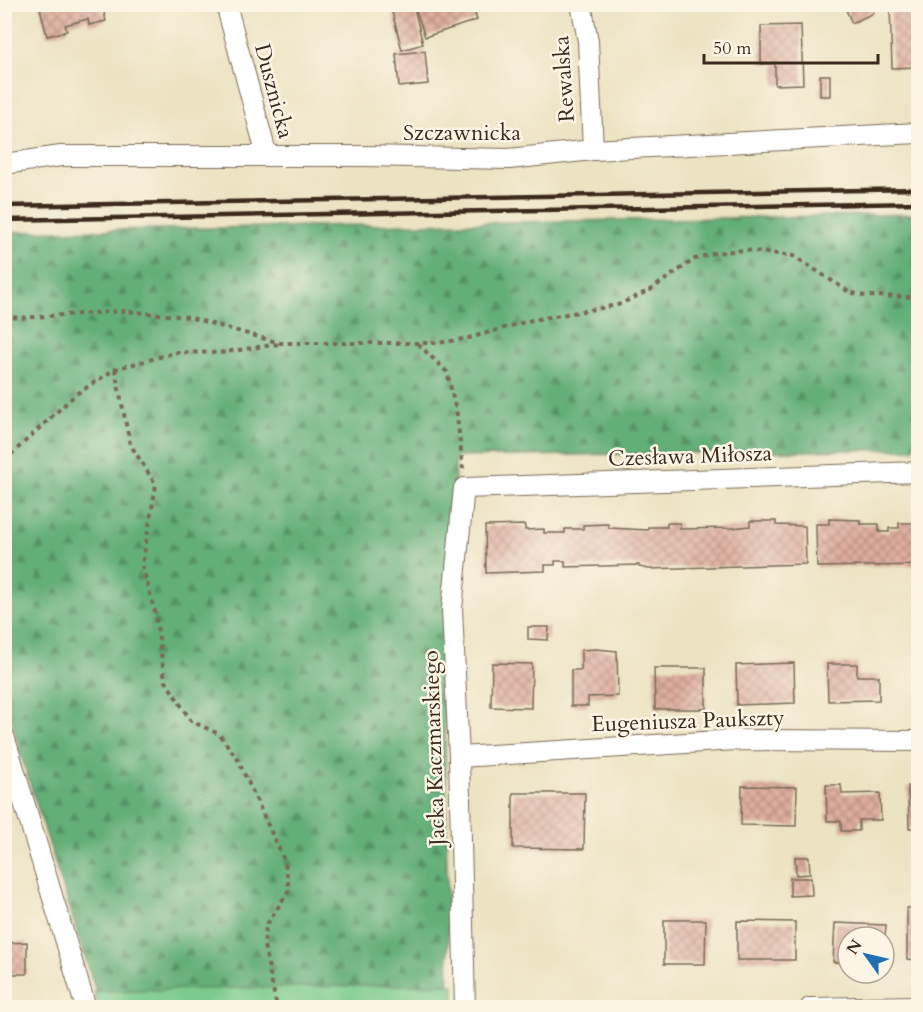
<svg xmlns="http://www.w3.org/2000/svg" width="923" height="1012" viewBox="0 0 923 1012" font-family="Cardo,serif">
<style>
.forest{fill:url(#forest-firs);stroke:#4f6c4b;stroke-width:1.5}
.park{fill:#7acb8d;stroke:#5a7a56;stroke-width:1.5}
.building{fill:url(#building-cross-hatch)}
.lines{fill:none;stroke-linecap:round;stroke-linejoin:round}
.minor-casing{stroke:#796b57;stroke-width:22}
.path{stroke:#796b57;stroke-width:4;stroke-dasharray:4.5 4.5;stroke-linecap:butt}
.minor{stroke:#fff;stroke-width:20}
.rail{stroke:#3b2a1e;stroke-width:4.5}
.labels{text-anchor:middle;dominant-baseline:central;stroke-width:5;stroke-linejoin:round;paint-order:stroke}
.street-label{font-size:22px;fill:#3b2a1e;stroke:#fcf5e5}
</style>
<defs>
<pattern id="forest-firs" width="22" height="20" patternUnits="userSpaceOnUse" patternTransform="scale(1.5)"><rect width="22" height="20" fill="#63af78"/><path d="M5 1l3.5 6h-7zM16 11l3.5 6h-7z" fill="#538f62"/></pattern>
<pattern id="building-cross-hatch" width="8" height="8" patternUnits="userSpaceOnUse" patternTransform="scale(1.5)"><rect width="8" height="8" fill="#dead9e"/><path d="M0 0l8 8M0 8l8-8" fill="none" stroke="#b58d80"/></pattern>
</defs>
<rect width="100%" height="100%" fill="#fcf5e5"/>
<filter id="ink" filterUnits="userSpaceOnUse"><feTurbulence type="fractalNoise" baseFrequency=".0167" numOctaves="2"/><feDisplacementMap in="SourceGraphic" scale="12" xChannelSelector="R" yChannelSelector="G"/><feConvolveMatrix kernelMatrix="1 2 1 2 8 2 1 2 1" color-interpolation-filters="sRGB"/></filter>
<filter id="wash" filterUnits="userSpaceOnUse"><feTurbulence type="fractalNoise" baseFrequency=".008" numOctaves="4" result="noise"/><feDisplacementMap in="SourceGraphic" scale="24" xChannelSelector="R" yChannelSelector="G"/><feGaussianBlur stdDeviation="1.35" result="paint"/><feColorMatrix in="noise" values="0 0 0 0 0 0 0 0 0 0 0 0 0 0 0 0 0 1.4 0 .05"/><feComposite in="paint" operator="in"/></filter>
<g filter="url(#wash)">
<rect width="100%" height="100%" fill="#ece3c2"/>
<path class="forest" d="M918,214v226l-5,9 -457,8 -12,209 5,341h-348l-81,-255 -15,-59 -1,-461z"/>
<path class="park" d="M454,984v24h-355l-5,-17z"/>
<g id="blocks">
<g class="building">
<path d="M39,4h63l4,17 -17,4 -1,-6 -23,6 2,6 -20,5z"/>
<path d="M390,4h23l10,40 -21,6z"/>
<path d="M414,4h58l5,16 -52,17z"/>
<path d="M890,4h28v63l-26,1z"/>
<path d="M848,5h22l4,8 -22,10 -6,-13 4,-2z"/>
<path d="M801,25l2,59 -28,1v-22l-14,1v-38z"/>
<path d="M425,51l3,33 -29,3 -3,-33z"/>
<rect x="820" y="75" width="10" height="21"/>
<path d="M829,519l31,1v4h19v8h10v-4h10v-5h19v42l-101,2 -1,-43h13z"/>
<path d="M750,521h26v4l29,1 1,38 -157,5 -10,-2v-2l-74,2v-6h-10v4h-10v6l-59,2 -1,-47 40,-1v5l19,-1v4h21v-4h18v-4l25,-1 1,4 39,2v-3h19v-4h13v6l52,-1 18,-2z"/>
<path d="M528,627h21l-1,13 -20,-1z"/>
<path d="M596,649l21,2 1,45 -30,1v9h-17v-36h10v-20z"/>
<path d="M492,663l40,1 -1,44 -40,-1z"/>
<path d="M794,663l1,40 -58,2 -1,-40z"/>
<path d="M827,664h30v12h22v24l-51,1z"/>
<path d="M654,668h52v41h-51z"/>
<path d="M826,785h15l1,9 38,-1 1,27h-22v11h-18v-10h-14z"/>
<path d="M742,786l55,1 -1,39 -55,-1z"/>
<path d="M908,786h10v42h-9z"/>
<path d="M513,793h72l-1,56 -71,-1z"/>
<path d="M795,857h14l1,17 -14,1z"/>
<path d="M790,878h21l1,17 -22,1z"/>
<path d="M907,908h11v52l-11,-1z"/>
<path d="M664,920h42l-1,44h-41z"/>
<path d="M737,921l58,1v38h-58z"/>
<path d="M835,923l51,2 -1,12h-37v26l-15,-1z"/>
<path d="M4,939h5v4l18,-1v32h-23z"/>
</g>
</g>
</g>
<g filter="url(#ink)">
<use href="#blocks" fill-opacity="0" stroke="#796b57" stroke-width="1.5"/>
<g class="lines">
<defs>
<g id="minor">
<path d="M226,4l41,152"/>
<path d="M581,4l7,37 5,109"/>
<path d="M4,164l57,-8h304l144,3 84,-9 325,-17"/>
<path d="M4,736l82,272"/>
<path d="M459,757l276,-17 183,1"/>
<path d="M465,1008l-6,-251 -7,-148 12,-121 454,-16"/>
<path d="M810,1008l108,-2"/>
</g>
</defs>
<use href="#minor" class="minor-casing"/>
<g class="path">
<path d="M4,316l15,2 105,-7 64,6 92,26h158l31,-5 63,-18 86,-15 32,-15 45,-31 19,-6 30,-3 50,6 55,36 16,4 53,1"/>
<path d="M418,344l29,28 10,43 6,54"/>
<path d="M115,369l15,75 26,41 -14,80 13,47 10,68 26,41 28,13 18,24 48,104 4,28 -23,36 -2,19 13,63"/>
<path d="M4,461l71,-66 40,-26 63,-17 41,1 60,-9"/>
</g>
<use href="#minor" class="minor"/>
<g class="rail">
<path d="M4,206l914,-17"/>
<path d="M4,220l914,-17"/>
</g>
</g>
</g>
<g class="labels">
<g class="street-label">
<text transform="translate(564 79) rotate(-94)">Rewalska</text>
<text transform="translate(274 91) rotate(75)">Dusznicka</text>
<text x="462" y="133">Szczawnicka</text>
<text transform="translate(690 456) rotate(-2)">Czesława Miłosza</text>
<text transform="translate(688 721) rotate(-2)">Eugeniusza Paukszty</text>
<text transform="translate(434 748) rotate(-92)">Jacka Kaczmarskiego</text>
</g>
</g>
<rect width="923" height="1012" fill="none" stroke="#fcf5e5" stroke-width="24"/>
<g transform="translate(866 955) rotate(304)"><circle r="28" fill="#fcf5e5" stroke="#afa495" stroke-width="1.5"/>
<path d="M0-4.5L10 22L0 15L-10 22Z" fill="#1f6fb2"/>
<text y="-9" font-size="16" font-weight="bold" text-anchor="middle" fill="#3b2a1e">N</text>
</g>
<path d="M704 54v9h174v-9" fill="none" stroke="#3b2a1e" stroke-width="3"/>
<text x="713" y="54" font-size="18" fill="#3b2a1e" stroke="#fcf5e5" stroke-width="4.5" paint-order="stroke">50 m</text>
</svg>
